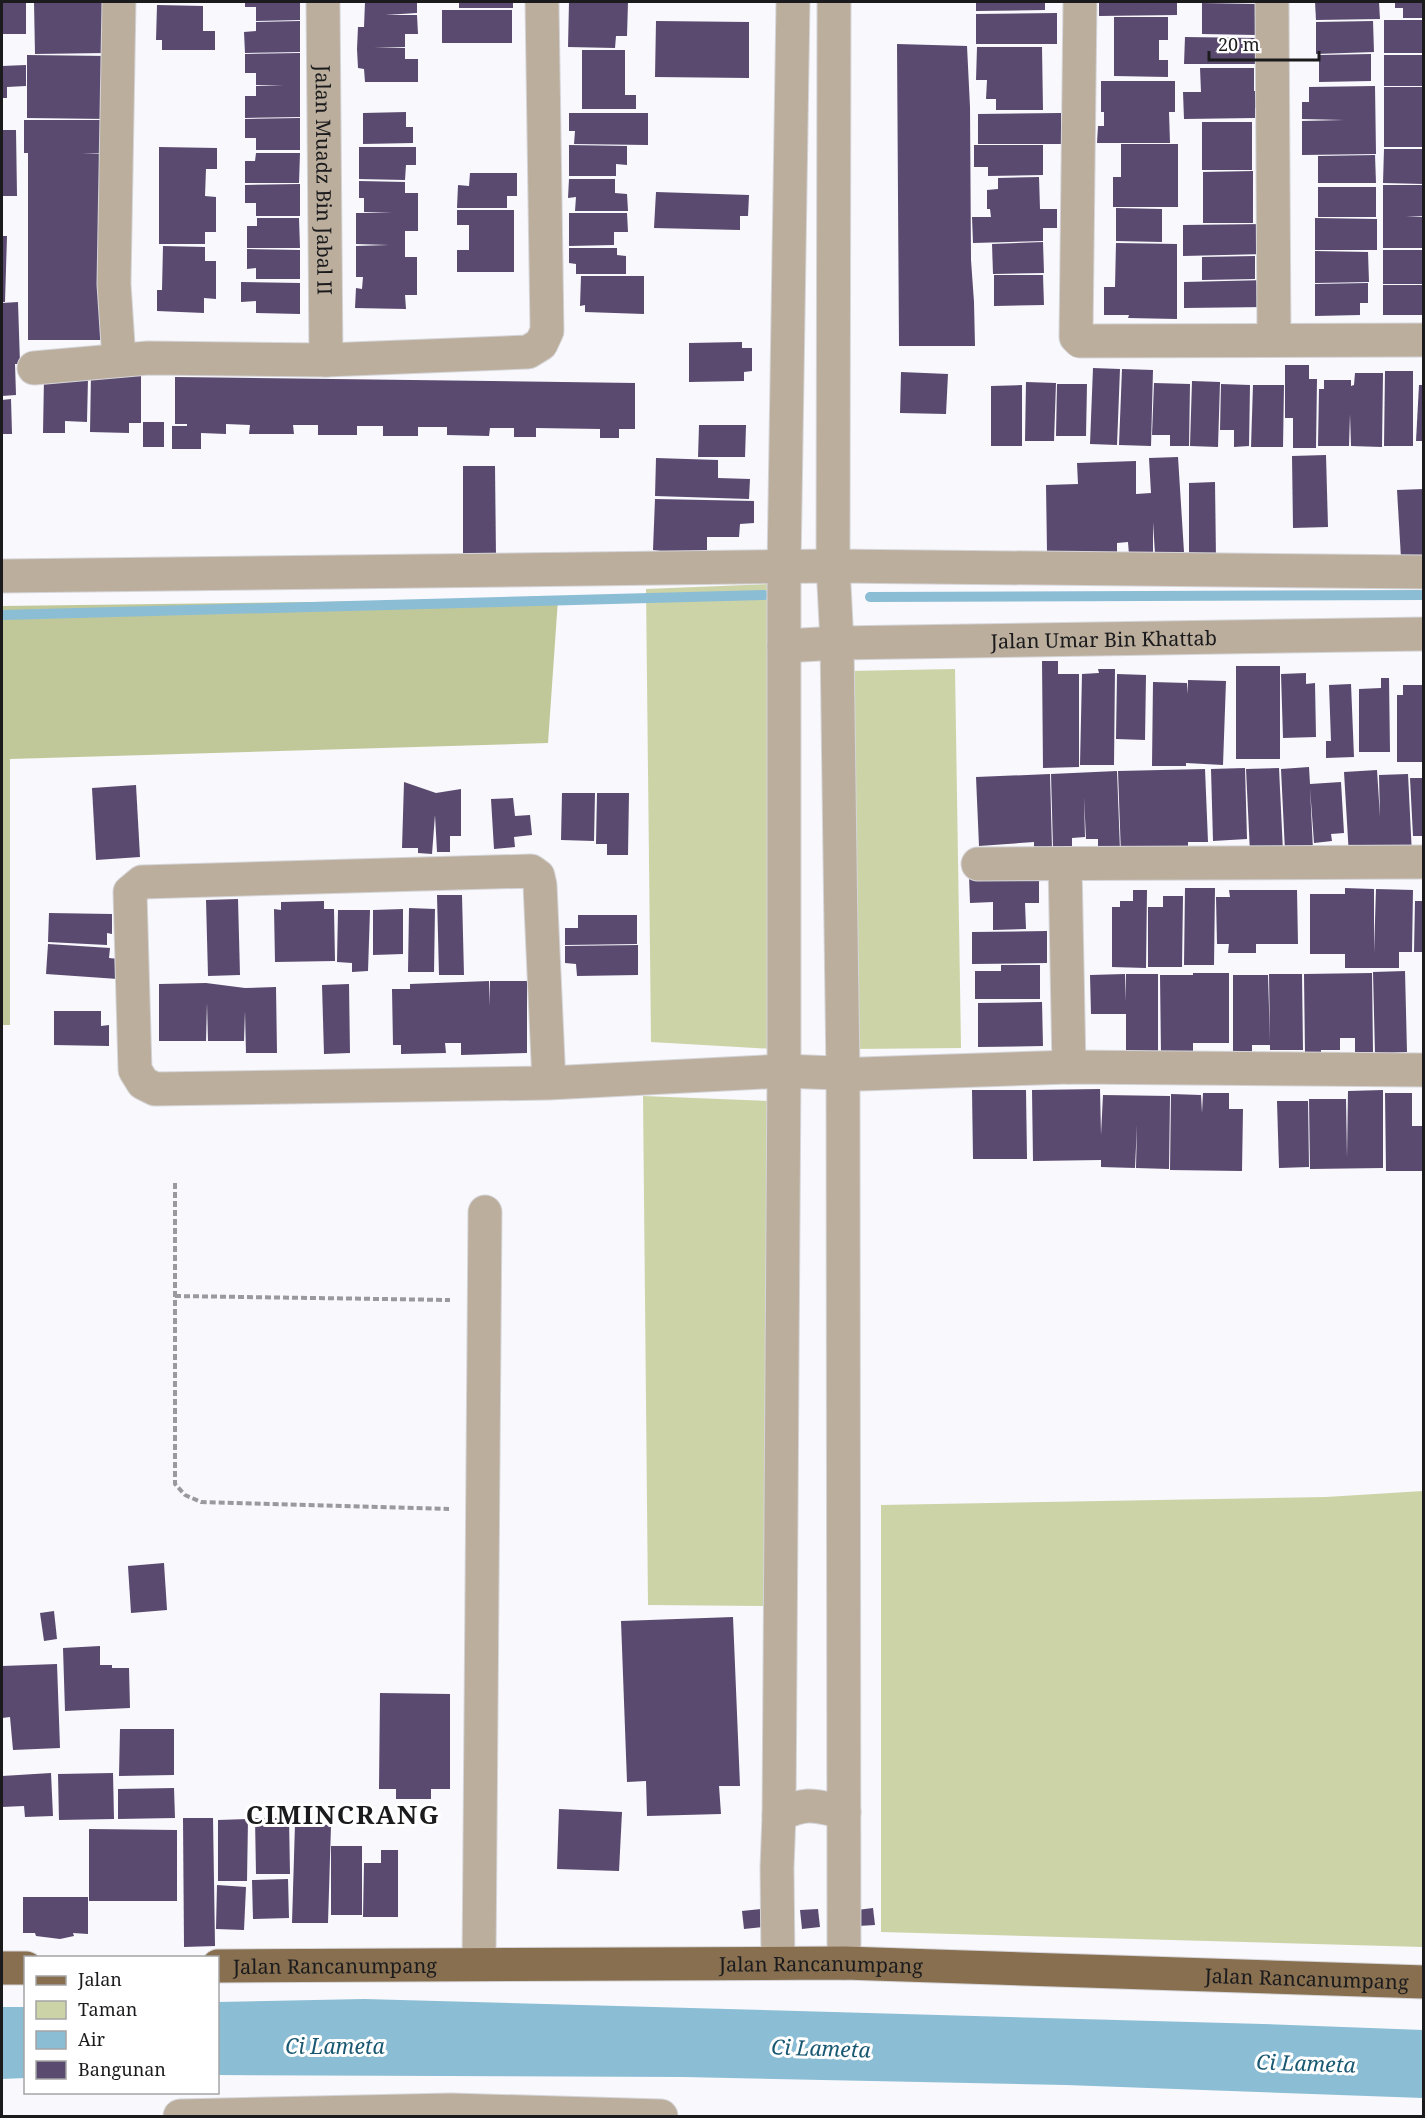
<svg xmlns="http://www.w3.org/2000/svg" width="1425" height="2118" viewBox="0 0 1425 2118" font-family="'Noto Serif',serif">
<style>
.green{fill:#ccd3a7}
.forest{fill:#c0c899}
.water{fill:#8bbdd5}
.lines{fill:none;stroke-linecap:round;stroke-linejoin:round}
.stream{stroke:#8bbdd5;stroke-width:10}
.building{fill:#5a4a6f}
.minor-casing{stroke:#d5d5d9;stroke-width:35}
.major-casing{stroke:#d5d5d9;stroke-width:35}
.path{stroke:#9a9a9e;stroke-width:4;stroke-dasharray:6 3;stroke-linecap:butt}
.minor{stroke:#bbae9d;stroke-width:33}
.major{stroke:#876f50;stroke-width:33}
.labels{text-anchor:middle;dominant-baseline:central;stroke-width:6;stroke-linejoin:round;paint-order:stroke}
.street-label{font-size:20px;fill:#1b1b1d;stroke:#fff}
.water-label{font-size:21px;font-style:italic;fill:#195872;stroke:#fff}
.district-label{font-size:26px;font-weight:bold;letter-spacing:1.5px;fill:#1b1b1d;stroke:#fff}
</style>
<rect width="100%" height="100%" fill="#f8f8fd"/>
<g class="green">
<path d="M771,584l2,465 -122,-7 -5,-453z"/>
<path d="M955,669l6,379 -109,1 -3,-378z"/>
<path d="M643,1096l126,5 -1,505 -120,-1z"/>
<path d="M1423,1491v456l-542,-15v-427l445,-8z"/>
</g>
<path class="forest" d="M558,599l-10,144 -538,16v266h-8v-419z"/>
<g class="water">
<path d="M364,1999l899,25 160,6v68l-357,-13 -382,-8 -466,-2v-73z"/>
<path d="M2,2007h23v71l-23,1z"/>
</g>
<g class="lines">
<g class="stream">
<path d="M870,597l554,-2"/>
<path d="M2,615l762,-20"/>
</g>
</g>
<g class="building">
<rect x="2" y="2" width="24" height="32"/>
<path d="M34,2h70l1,51 -70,1z"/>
<path d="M245,2h55v18l-44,1v-14h-11z"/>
<path d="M365,2h52v11l-32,2h32l1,19h-13v13h-31l31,1v11h13v23h-53l-1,-13 -6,-1 -1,-19 1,-22h6z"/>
<rect x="459" y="2" width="54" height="6"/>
<path d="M569,2h59l-1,34h-11l-1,12 -47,-1z"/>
<path d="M976,2h69v8l-69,1z"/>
<path d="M1099,2h78v13l-78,1z"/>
<path d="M1315,2h64l1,17 -64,1z"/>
<path d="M1395,2h29v16h-21v-10h-8z"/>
<path d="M1202,3l53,1 1,31 -54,-1z"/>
<path d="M157,5l46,1v25h12v19h-53v-10h-6z"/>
<rect x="442" y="10" width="70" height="33"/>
<path d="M1057,13v31h-81v-30z"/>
<path d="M1114,17h54v23h-9v20h9v17l-54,-1z"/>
<rect x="1384" y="20" width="40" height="33"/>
<path d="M300,21v31l-55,1 -1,-21 12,-1v-9z"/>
<path d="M656,21l93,1v56l-94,-1z"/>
<path d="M1373,21l1,31 -58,2v-32z"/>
<path d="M1185,37l71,1 12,26h-84z"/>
<path d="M897,44l70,2 3,61 1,153 3,42 1,44h-76z"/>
<path d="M977,47h65l1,63h-47v-11h-10l1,-19h-11z"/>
<path d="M582,50h43v45h11v14h-54z"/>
<path d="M300,53v64l-55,1v-22h11v-10h28l-28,-1v-12h-11v-19z"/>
<path d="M1371,54v27l-52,1v-27z"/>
<path d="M27,55l81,1 -1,63 -80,-1z"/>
<rect x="1384" y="55" width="40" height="31"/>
<path d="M26,65v21l-19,1v11h-5v-32z"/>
<path d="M1200,68h54v23h6v16l-5,1v10l-71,1 -1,-27h18z"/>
<path d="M1101,81h74v31h-6l1,31h-73l1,-17h6v-14h-3z"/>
<path d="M1375,86l1,68 -74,1v-34l42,-1 -42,-1v-17h7v-15z"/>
<rect x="1384" y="87" width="40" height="60"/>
<path d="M406,112v15h7v16l-50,1v-31z"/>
<path d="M569,113h79v32l-74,-1 1,-13h-6z"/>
<path d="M1061,113v31h-83v-30z"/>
<path d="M300,118v32h-44v-12h-11v-19z"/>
<path d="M24,120h76v13l10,20 -28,1h20v186h-74v-187h-4z"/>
<rect x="1202" y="122" width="50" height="48"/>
<path d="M2,130h14l1,66h-15z"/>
<path d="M1121,144h57v63h-65v-30h8z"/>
<path d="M569,145l58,1v19l-11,-1v12h-47z"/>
<path d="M974,145h69v30l-55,1v-9h-14z"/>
<path d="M159,147l58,1v21h-11l-1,27 11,1v35h-11v12h-46z"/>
<path d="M359,147h57v18h-10l-1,15 -46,-1z"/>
<path d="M1384,149h40v35l-41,-1z"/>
<path d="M256,153h44l-1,30h-54v-22h10z"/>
<path d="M1375,155l1,28h-58v-27z"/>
<path d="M1253,171v52h-50v-51z"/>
<path d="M470,173h47v23h-10v12h-50l1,-23 11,1z"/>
<path d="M1039,177l1,32h17v19h-14v13l-70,2 -1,-26h19l-1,-8h-3v-19l11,-1v-11z"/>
<path d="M569,179h46v14l12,1 1,17h-53l1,-14 -8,1z"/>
<path d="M359,181l46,1v11h13v38h-13v26h12v38h-12l1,14 -51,-1 1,-20 6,1 1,-12h-7v-31l33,-1 -33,-1v-31h36l-28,-1v-14h-5z"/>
<path d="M300,184v32h-44v-13h-11v-18z"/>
<path d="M1383,185h41v31l-18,1h18v31h-41z"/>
<rect x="1318" y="187" width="58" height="30"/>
<path d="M656,192l93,3 -1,21h-8v14l-86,-2z"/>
<path d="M1116,208l46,1v33l-46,-1z"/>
<path d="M457,210h57v62h-57v-22h12v-25h-12z"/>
<path d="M569,213h58l1,19h-14v13l-45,1z"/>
<path d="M257,218h42l1,30h-53v-22h10z"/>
<path d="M1315,218l62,1v31h-62z"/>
<path d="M1265,224v30l-82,2v-31z"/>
<path d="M2,236h5l-2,66h-3z"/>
<path d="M1043,242l1,31 -51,1 -1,-30z"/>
<path d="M1116,243l61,1v75l-49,-1 1,-3h-25v-28h11z"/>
<path d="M163,246l42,1v14h11v38l-12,-1v15l-47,-2v-21h5z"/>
<path d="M569,248h48v7l9,1v18h-50v-10l-7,-1z"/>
<path d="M247,249l53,1v29h-44v-11l-9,1z"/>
<rect x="1383" y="250" width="41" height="34"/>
<path d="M1315,251l53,1 1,30 -54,1z"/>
<path d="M1255,256v23l-53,1v-23z"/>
<path d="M994,275h49l1,30 -50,1z"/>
<path d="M581,276h63v38l-59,-2v-7l-5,1z"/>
<path d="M1268,280l-1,27 -83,1v-26z"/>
<path d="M241,282l59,1v31l-44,-1v-12l-15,1z"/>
<path d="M1368,283v20h-8v12l-45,1v-32z"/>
<rect x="1383" y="285" width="41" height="30"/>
<path d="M18,302l2,62h-5l1,31 -14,1v-93z"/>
<path d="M742,342v6h10v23l-8,1v9l-55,1v-39z"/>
<path d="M1285,365h24v14h8l-1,69h-23v-30h-8z"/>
<path d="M1093,368l27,1 -3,76 -27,-1z"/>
<path d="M1122,369l31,1 -2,76 -32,-1z"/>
<path d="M1385,371h28v75h-29z"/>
<path d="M901,372l47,2 -2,40 -46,-1z"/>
<path d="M1355,373h28l-1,74 -31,-1 -1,-32 -1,32h-31l1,-57h5v-9h27v6l3,-1z"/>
<path d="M91,374l50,1v48h-12v10l-39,-1z"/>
<path d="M175,377l460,6v46h-16v9h-19v-9l-64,-1v9h-22v-9h-24l-1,8 -42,-1v-8h-29v9h-35v-10h-26v9h-39v-10h-25l1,9h-45l1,-9 -24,-1v10l-25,-1v16h-29v-23h15v-2h-12z"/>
<path d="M44,378h44l-1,44 -22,-1v12h-22z"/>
<path d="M1192,381l28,1 -2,65 -28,-1z"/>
<path d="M1026,382l30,1 -2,58h-29z"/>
<path d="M1154,383l36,1 -1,62h-19v-11h-18z"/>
<path d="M1057,384h30l-1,52h-30z"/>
<path d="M1221,384l29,1 -1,61 -15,1v-17h-14z"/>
<path d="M1022,385v61h-31v-60z"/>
<path d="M1253,385h31l-1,62h-32z"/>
<path d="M1419,385h5v56h-8z"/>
<path d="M11,399l1,35h-10v-34z"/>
<rect x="143" y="422" width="21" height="25"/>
<path d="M699,425h47l-1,32h-47z"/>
<path d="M1326,455l2,72 -35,1 -1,-72z"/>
<path d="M1178,457l6,95 -29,2 -2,-32v32l-24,1 -1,-13 -11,1v17h-62v-9h-8l-1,-66 32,-1 -1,-21 59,-2v33l15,-1 -2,-35z"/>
<path d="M656,458l62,2v18l32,1 -1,20 -94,-3z"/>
<path d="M463,466h32l1,92 -33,1z"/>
<path d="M1215,482l1,77 -27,1v-77z"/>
<path d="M1424,489v67l-23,2 -4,-68z"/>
<path d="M655,499l99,2v22l-14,1 -1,13h-32v29l-47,-1 1,-14 -8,-1z"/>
<path d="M1042,661h16v13h21v93l-36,1z"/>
<rect x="1236" y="666" width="44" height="93"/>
<path d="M1098,669h17l-1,96h-34l2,-91 17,-1z"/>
<path d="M1306,673v11l9,-1 1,54 -33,1 -2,-64z"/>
<path d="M1117,674l29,1 -1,65 -29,-1z"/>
<path d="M1381,678h8l1,74h-31v-63l22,-1z"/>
<path d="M1188,680l38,1 -3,84 -37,-2v3h-34l1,-84 34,1 1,11z"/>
<path d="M1351,684l3,73 -28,1v-17h5l-2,-56z"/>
<path d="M1403,685h21v77h-27v-67h6z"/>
<path d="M1309,767l1,17 31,-2 3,51 -13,1 1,7 -18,2 -4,-55 3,62 -28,1 -4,-82z"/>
<path d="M1245,768l2,71 -34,2 -2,-72z"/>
<path d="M1279,768l4,84 -33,1 -4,-84z"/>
<path d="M1205,769l3,73h-20v11l-67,2 -3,-84z"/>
<path d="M1377,770l3,47 -1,-42 29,-1 4,81 -30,1v-11l-17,2 -16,9 -5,-84z"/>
<path d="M1117,771l3,79 -22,1v-12h-12l-2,-42 1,40 -13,1v9l-19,1 -2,-74z"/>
<path d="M1050,774l2,75 -18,1v-8l-55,4 -3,-69z"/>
<path d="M1410,778h14v58h-11z"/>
<path d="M404,782l32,11 25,-4v47h-11v16h-13l-2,-37 -3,39 -14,-1v-5h-16z"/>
<path d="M136,785l4,72 -44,3 -4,-72z"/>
<path d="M562,793h33l-1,48 -33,-1z"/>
<path d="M597,793h32l-1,62h-21v-11h-11z"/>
<path d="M513,798l2,18 15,-1 2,20 -18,2 1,10 -21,2 -3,-50z"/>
<path d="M1039,875v28h-14l1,26 -33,1v-28l-23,1 -1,-27z"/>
<path d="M1185,888h30l-1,77h-30z"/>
<path d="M1345,888l29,1v64l2,-64 37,1 -1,62h-13v16h-54v-14h-35v-60h35z"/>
<path d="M1133,890h14l-1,78 -34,-1v-60h8v-6h13z"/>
<path d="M1229,890h68l1,54h-42v9h-28l1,-9h-12l-1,-47h14z"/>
<path d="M437,895h25l2,80h-25z"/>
<path d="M1163,896h20l-1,71h-34v-60h15z"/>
<path d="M238,899l2,76 -32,1 -2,-76z"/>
<path d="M324,901v8h10l1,52 -60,1 -1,-53 7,1v-8z"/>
<path d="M1415,901h9v51h-10z"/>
<path d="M409,908l26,1 -1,63h-26z"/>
<path d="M403,909v45l-30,1v-45z"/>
<path d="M338,910h32l-2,61 -16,1v-9l-15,-1z"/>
<path d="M49,913l63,1v20l-5,-1v12l-59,-3z"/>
<path d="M578,915h59v29l-72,1v-17h13z"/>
<path d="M1047,931v32l-75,1v-32z"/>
<path d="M48,944l62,4 -1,10 10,1 -1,20 -72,-5z"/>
<path d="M638,945v30l-61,1 -1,-12 -11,-1v-17z"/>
<path d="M1001,965h39v34h-65v-28h26z"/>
<path d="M1405,971l2,81 -32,2 -2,-82z"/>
<path d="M1193,973h36v70h-36v16l-32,-6 -1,-78h33z"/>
<path d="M1372,973l1,79h-18v-14h-15v12h-19v3h-16l-1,-79z"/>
<path d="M1125,974v28l1,-28h32v80h-32v-40h-35l-1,-39z"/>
<path d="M1269,974h33l1,76h-33v-5h-18v10l-19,1v-81h35l2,66z"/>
<path d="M489,981v25l1,-25h37v72l-66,2v-12h-16l1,10 -45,1v-9h-8l-1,-56h18v-5z"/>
<path d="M206,983l39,5 31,-1 1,66h-31l-1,-42 -1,30h-36l-1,-38 -1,38h-47v-57z"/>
<path d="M349,984l1,69 -26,1 -2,-69z"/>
<path d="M1042,1002l1,44 -65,1v-44z"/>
<path d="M54,1011h47v15l8,-1v21l-55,-1z"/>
<path d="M1100,1089l1,46 2,-40 67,1 -1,73 -33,-1 1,-43 -2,43 -34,-1v-7l-68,1 -1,-71z"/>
<path d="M972,1090h54l1,69h-54z"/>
<path d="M1383,1090v78l-73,1 -1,-70h37l1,59 1,-67z"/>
<path d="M1203,1093h26v16h14l-1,62 -72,-1 1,-76 30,1 1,18z"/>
<path d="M1385,1093h27v33h11l-1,45h-36z"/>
<path d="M1277,1101h31l1,66 -30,1z"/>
<path d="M164,1563l3,47 -36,3 -3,-47z"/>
<path d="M54,1611l3,28 -13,2 -4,-28z"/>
<path d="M733,1617l7,169h-21l2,28 -74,2 -1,-35 -19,1 -6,-161z"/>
<path d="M100,1646v19h12v3h17l1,40 -65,3 -2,-63z"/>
<path d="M57,1664l3,84 -47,2 -3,-33 -8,1v-52z"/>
<path d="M380,1693l70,1v95h-19v10h-35v-10h-17z"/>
<path d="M120,1729h54v46l-55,1z"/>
<path d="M51,1773l2,43 -28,1 -1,-11 -22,1v-31z"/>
<path d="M113,1773l1,46 -55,1 -1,-46z"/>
<path d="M174,1788l1,30 -57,1v-30z"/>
<path d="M559,1809l63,3 -3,59 -62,-2z"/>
<path d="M183,1818h30l2,128 -31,1z"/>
<path d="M255,1818h34l1,56h-34z"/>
<path d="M248,1819l-1,62h-29v-61z"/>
<path d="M295,1824l36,1 -3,98h-36z"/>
<path d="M89,1829l88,1v71h-88z"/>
<rect x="331" y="1846" width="31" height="69"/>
<path d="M381,1850h17v67h-35l1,-54h17z"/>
<path d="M288,1879l1,39 -36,1 -1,-39z"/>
<path d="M217,1885l29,2 -2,43 -28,-1z"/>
<path d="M23,1897h65v37l-15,-1 1,3 -14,3 -24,-3 -1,-3h-12z"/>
<path d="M873,1908l2,17 -17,1 -1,-16z"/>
<path d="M761,1909l2,18 -19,2 -2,-18z"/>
<path d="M818,1909l2,18 -18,2 -2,-19z"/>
</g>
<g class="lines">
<defs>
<g id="minor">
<path id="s1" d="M323,2l3,358"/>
<path d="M834,2l-1,564 4,77 6,431 1,889"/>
<path d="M1080,2l-4,335 4,4 344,-1"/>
<path d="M1272,2l2,337"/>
<path d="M119,360l-5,-76 5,-282"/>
<path d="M34,368l114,-10 178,2 202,-8 13,-8 6,-13 -5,-329"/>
<path d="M2,576l831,-10 591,6"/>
<path id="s2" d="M784,646l53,-3 587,-9"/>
<path d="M978,864l446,-2"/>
<path d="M1065,864l4,203"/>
<path d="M549,1083l-9,-198 -2,-9 -7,-5 -389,11 -12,10 5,178 8,13 12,6 394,-6 235,-12 77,3 208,-7 355,3"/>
<path d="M779,1815c29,-14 36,-9 65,-3"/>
<path d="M778,1962l-1,-94 2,-53 5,-744v-504l9,-565"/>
<path d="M479,1964l6,-752"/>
<path d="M180,2116l271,-6 210,6"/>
</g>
<g id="major">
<path id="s3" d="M218,1966l626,-3 580,19"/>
<path d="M2,1968h24"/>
</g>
</defs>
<use href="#minor" class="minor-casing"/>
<use href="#major" class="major-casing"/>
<g class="path">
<path d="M175,1183v301l10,11 16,7 248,7"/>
<path d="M175,1296l275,4"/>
</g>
<use href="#minor" class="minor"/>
<use href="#major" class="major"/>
</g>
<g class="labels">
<g class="street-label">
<text stroke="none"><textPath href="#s1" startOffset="178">Jalan Muadz Bin Jabal II</textPath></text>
<text stroke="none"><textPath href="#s2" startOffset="320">Jalan Umar Bin Khattab</textPath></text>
<text stroke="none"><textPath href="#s3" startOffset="603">Jalan Rancanumpang</textPath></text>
<text stroke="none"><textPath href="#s3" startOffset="117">Jalan Rancanumpang</textPath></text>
<text stroke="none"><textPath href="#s3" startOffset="1089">Jalan Rancanumpang</textPath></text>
</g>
<g class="water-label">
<text x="335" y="2046">Ci Lameta</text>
<text transform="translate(821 2048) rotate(2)">Ci Lameta</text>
<text transform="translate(1306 2063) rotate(2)">Ci Lameta</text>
</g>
<g class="district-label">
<text x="343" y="1814">CIMINCRANG</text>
</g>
</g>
<rect width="1425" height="2118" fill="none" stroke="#1b1b1d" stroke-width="6"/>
<rect x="24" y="1956" width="195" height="138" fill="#ffffff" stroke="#a4a4a5" stroke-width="1.5"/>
<rect x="36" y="1976" width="30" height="9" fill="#876f50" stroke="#a4a4a5" stroke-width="1.5"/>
<text x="78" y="1986" font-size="18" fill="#1b1b1d">Jalan</text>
<rect x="36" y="2001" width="30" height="18" fill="#ccd3a7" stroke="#a4a4a5" stroke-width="1.5"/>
<text x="78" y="2016" font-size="18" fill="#1b1b1d">Taman</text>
<rect x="36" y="2031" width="30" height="18" fill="#8bbdd5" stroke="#a4a4a5" stroke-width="1.5"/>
<text x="78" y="2046" font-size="18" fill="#1b1b1d">Air</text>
<rect x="36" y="2061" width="30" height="18" fill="#5a4a6f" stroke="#a4a4a5" stroke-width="1.5"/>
<text x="78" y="2076" font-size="18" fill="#1b1b1d">Bangunan</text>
<path d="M1209 51v9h110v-9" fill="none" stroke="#1b1b1d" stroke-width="3"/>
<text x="1218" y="51" font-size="18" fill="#1b1b1d" stroke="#ffffff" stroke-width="4.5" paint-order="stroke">20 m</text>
</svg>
